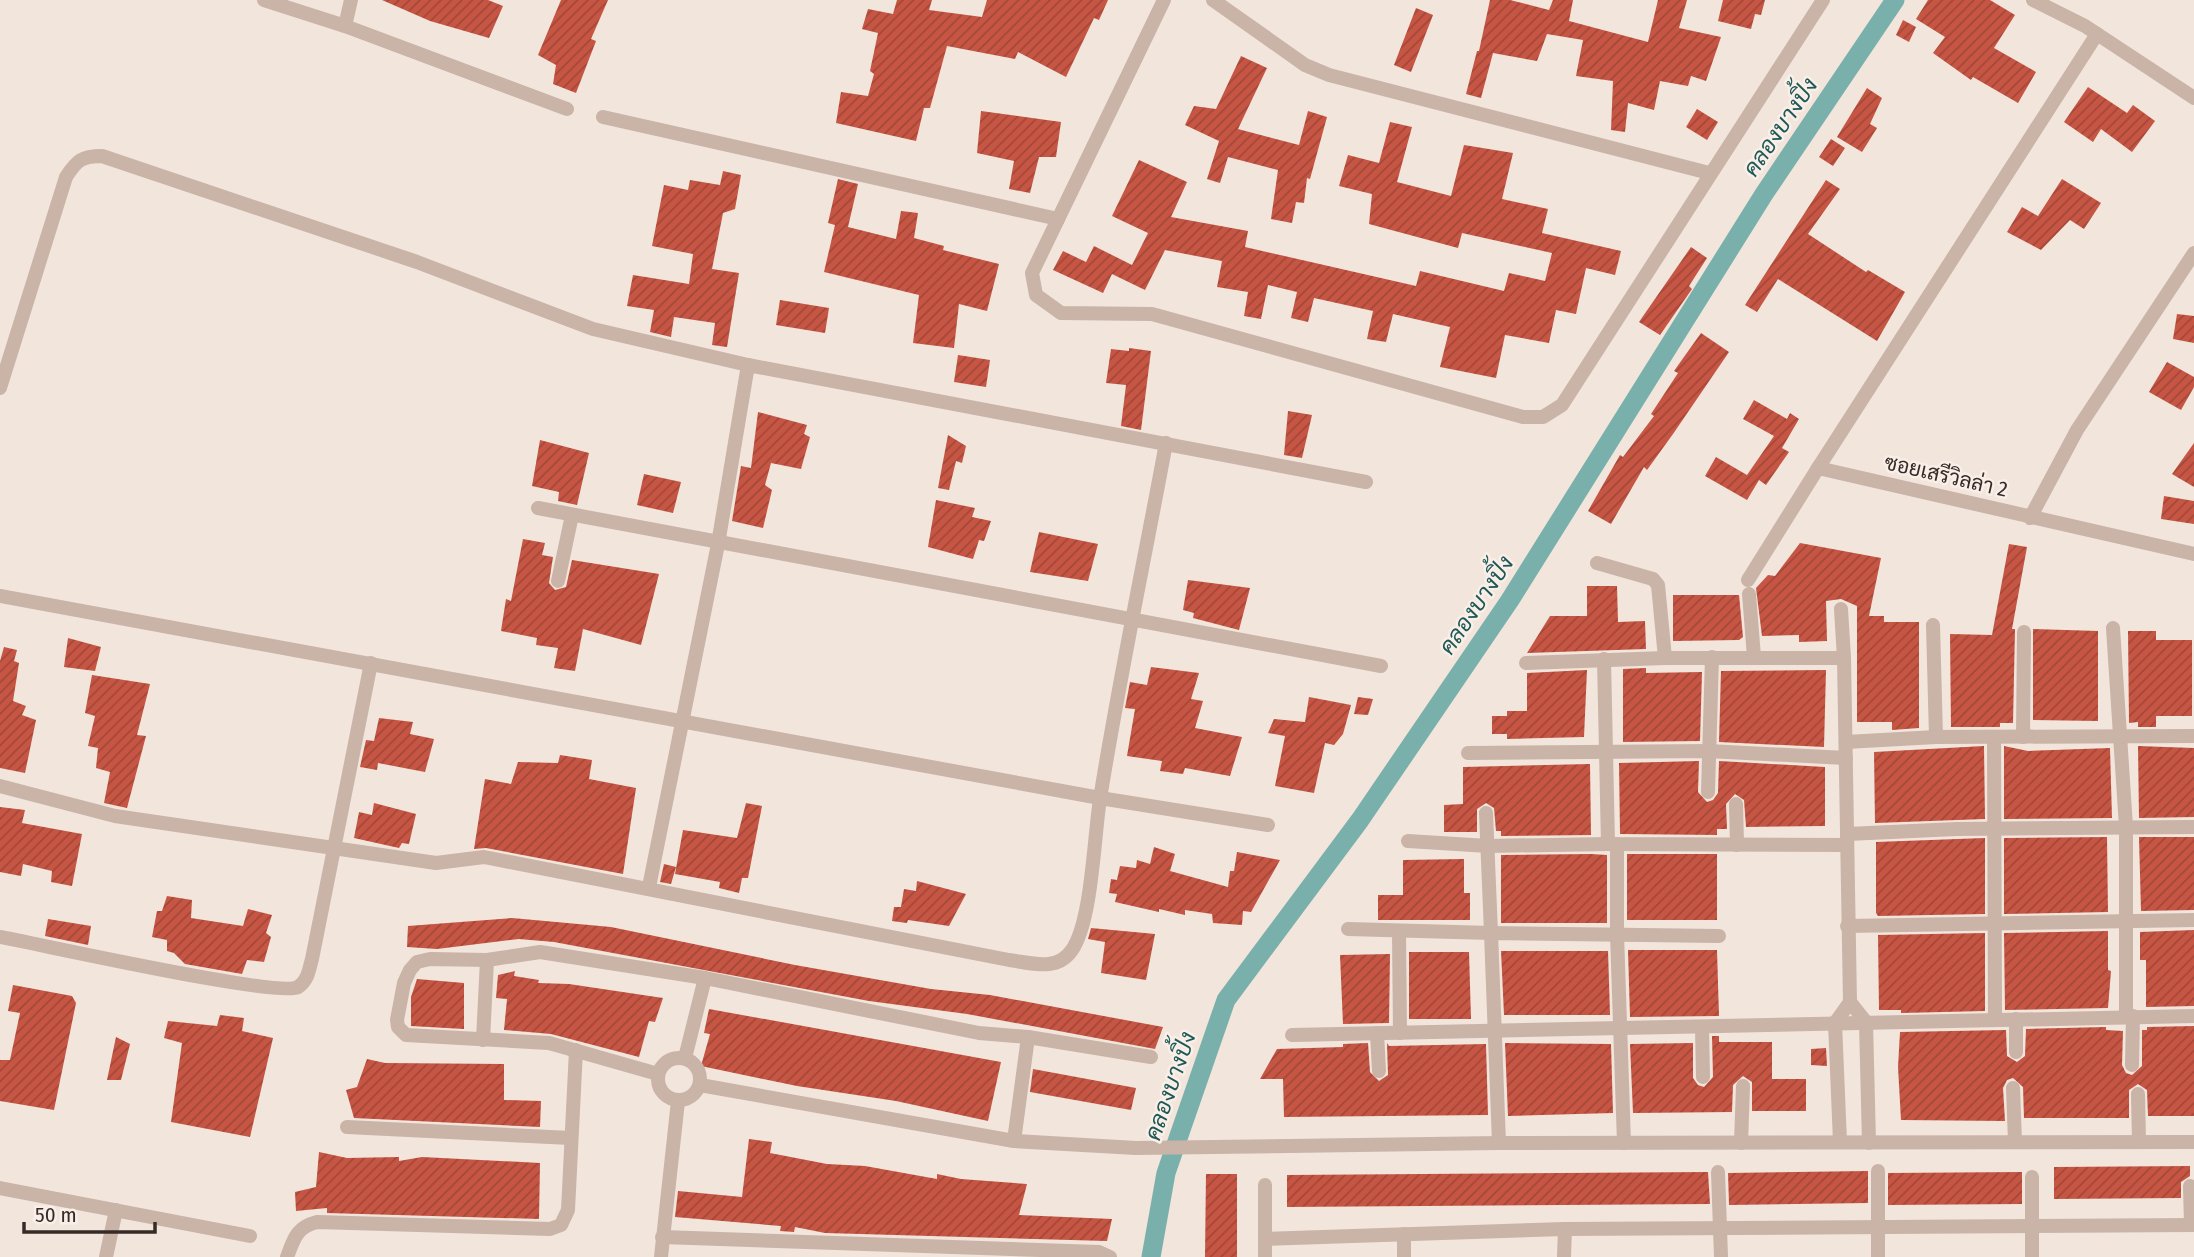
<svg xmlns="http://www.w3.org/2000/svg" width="2194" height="1257" viewBox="0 0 2194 1257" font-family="'Fira Sans Condensed',Sarabun,sans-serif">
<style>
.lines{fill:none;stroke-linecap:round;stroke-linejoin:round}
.canal{stroke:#7ab0ab;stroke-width:19}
.building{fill:url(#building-hatch)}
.minor{stroke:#cab3a7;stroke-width:14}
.labels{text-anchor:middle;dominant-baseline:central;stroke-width:5;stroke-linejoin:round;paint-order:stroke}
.street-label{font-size:21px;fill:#372b28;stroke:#faefe8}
.water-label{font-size:23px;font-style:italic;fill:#1d5956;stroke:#faefe8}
</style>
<defs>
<pattern id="building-hatch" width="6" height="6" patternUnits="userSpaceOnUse" patternTransform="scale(1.75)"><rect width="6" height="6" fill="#c75544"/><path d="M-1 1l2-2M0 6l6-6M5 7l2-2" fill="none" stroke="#a24739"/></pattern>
</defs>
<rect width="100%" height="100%" fill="#f2e5db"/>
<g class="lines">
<path class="canal" d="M1151,1257l15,-84 60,-173 134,-180 150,-220 254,-406 131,-194"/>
</g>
<g class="building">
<path d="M382,0h106l15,6 -14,32 -59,-17z"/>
<path d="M561,0h47l-17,39 5,2 -20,52 -23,-9 3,-19 -18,-10z"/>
<path d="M897,0h35l-3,10 53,7 5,-17h121l-9,20 -5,-2 -28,59 -48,-25 -3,7 -68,-13 -17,62h-6l-8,33 -80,-18 5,-31 27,4 6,-22 -4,-3 8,-38 -16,-4 6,-20 25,5z"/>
<path d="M1490,0h20l39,10 4,-10h20l-4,21 79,21 10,-42h29l-8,28 42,9 -15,44 -15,-5 -3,10 -28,-5 -6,29 -26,-7 -3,29 -14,-2 2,-49 -37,-5 7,-36 -36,-6 -10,27 -44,-8 -12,45 -15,-4 11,-43h2z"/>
<path d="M1723,0h42l-4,15 -6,-1 -4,15 -33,-8z"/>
<path d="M1928,0h62l25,15 -21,33 42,24 -18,31 -45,-26 -2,3 -38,-27 12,-16 -29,-18z"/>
<path d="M1416,8l17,7 -22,57 -17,-7z"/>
<path d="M1903,20l13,7 -7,15 -13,-7z"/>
<path d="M1241,56l26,12 -29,61 61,16 9,-34 19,6 -17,62 -3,-1 -3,25 -8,-1 -4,21 -21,-4 7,-49 -50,-13 -8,26 -13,-4 12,-38 -34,-16 9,-19 22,3z"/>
<path d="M2088,87l39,26 6,-8 22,16 -23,31 -31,-23 -8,13 -29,-20z"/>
<path d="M1867,88l15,10 -12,26 7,4 -15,24 -25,-15z"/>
<path d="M1697,109l21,13 -11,18 -21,-13z"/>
<path d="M981,111l80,11 -5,35h-17l-9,36 -21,-4 5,-28 -37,-8z"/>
<path d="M1390,122l22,5 -15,55 54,14 13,-51 49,8 -11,46 46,10 -6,24 79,18 -6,24 -29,-7 -10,46 -20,-4 -7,33 -44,-8 -9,43 -56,-11 10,-40 -57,-13 -7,28 -19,-3 6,-28 -59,-13 -6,24 -17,-4 6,-26 -29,-7 -7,34 -17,-3 4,-24 -31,-5 5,-26 -57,-11 -20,40 -33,-16 -9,19 -50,-23 10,-19 23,11 8,-16 38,19 16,-32 -36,-17 27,-56 48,22 -16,35 77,14 -3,16 171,39 4,-15 84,20 5,-18 36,8 7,-28 -90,-20 -4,15 -89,-24 3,-30 -33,-8 9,-31 31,8z"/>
<path d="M1831,139l14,9 -12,18 -14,-9z"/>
<path d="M723,171l18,4 -6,34 -12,4 -11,56 27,4 -12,74 -15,-2 3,-22 -41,-6 -3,20 -21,-5 4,-22 -27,-4 6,-31 56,9 4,-30 -41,-8 12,-61 24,5 2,-10 30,5z"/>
<path d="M838,179l20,5 -10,43 48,12 5,-28 17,2 -4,25 30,8 -1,4 56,14 -12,47 -28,-7 -5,44 -41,-5 6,-48 -95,-23 11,-47 -7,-2z"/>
<path d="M2062,179l39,24 -17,26 -14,-9 -29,30 -34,-18 15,-25 16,9z"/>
<path d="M1826,180l14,9 -32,45 58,38 2,-2 37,22 -28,49 -99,-62 -21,33 -12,-7z"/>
<path d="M1691,247l16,11 -18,28 3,3 -32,46 -21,-13z"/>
<path d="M780,300l49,8 -4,25 -49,-8z"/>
<path d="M2177,314l17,2v27l-21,-4z"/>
<path d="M1701,333l28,19 -56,82 -26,36 -3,-3 -33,57 -23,-13 32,-56 3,2 31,-41 -3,-2 27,-41 -4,-2z"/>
<path d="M1129,348l22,3 -10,79 -20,-4 5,-41 -20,-2 5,-34 18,2z"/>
<path d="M958,355l32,5 -4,27 -32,-5z"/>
<path d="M2167,362l27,15v10l-13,23 -32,-18z"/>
<path d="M1754,400l33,19 3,-6 9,6 -17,29 7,4 -23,33 -7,-5 -12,20 -42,-24 11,-19 31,18 27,-39 -31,-17z"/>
<path d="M1288,411l24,4 -10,43 -18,-3z"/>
<path d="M758,412l49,13 -3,9 6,3 -9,32 -30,-6 -6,22 7,5 -9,38 -31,-7 9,-55 10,2z"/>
<path d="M948,435l18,11 -4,17 -6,-2 -7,29 -11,-2z"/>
<path d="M540,440l49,13 -12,52 -19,-4 1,-9 -27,-6z"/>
<path d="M2194,443v44l-22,-13z"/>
<path d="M644,474l37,8 -8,31 -36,-8z"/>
<path d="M2164,496l30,5v23l-33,-5z"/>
<path d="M936,500l39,8 -3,9 19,4 -7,20 -5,-1 -6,19 -45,-12z"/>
<path d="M1039,532l59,12 -10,37 -58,-9z"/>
<path d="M523,539l22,4 -3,12 11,2 -4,26 6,7 11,-3 6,-27 87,14 -18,71 -58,-16 -8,42 -21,-3 4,-20 -22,-3 1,-7 -36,-7 5,-32 5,2z"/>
<path d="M1800,543l81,15 -12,58h15v6h35v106l-27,2v-8h-35v-116l-16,-7 -15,2 1,40 -28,1v-7l-37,1 -6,-48 12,-13 7,1z"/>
<path d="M2009,544l18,3 -15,82h3l-2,94h-13v4h-49l-1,-93 42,1z"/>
<path d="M1188,580l62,8 -11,42 -46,-12 1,-5 -11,-3z"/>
<path d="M1587,586h30l1,36 27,-1 1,28 -119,4 23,-37h37z"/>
<path d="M1673,595h66l4,42 -4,3 -66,1z"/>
<path d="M2033,629l65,2v90l-65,-1z"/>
<path d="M2128,631h28v9h36v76h-36v11h-18v-5l-9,1z"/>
<path d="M68,638l33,9 -6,24 -31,-4z"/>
<path d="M4,647l13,3 -3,11 5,2 -6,38 13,5 -4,9 14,5 -11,53 -25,-5v-107z"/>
<path d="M1151,667l48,6 -8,26 12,2 -8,27 47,9 -12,39 -45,-8 -2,6 -23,-3 2,-10 -35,-5 8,-47 -10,-1 5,-26 17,3z"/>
<path d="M1646,668v5l56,-1 -2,69 -77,1v-73z"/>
<path d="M1587,670l-3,67 -77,2v-5h-15v-18h15v-5h20v-38z"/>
<path d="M1826,670l-2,77 -105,-5 2,-71z"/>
<path d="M92,675l58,9 -13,51 9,1 -19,72 -23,-5 6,-31 -14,-4 2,-20 -10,-2 7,-30 -10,-3z"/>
<path d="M1309,697l42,8 -8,29 -9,11 -9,-2 -11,50 -39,-7 10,-50 -17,-3 6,-14 31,3z"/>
<path d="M1358,697l15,2 -5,16 -14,-1z"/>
<path d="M379,718l34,4 -3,12 24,5 -9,33 -47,-9 -1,7 -17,-3 6,-27 8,1z"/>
<path d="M1984,746l1,73 -110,4 -1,-71z"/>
<path d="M2004,746l24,5 82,-3 2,70 -108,1z"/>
<path d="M2138,746l56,2v69l-55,1z"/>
<path d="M560,755l32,5 -3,19 47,9 -13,86 -137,-26 -12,1 11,-70 26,5 7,-22 40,1z"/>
<path d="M1699,761l-1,31 9,10 6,-2 5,-7 1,-32 106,6v59l-79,1 -2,-27 -9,-6 -9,10 1,25h-10v6l-97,-1 -1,-71z"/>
<path d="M1590,764l1,71 -90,1v-5h-5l-2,-23 -8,-5 -9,6v23h-33v-27l19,-1v-37z"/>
<path d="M374,803l42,11 -7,30 -7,-1 -3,5 -45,-10 5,-26 13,3z"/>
<path d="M746,803l16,3 -14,72h-6l-3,15 -20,-5 1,-6 -45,-8 8,-44 54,8z"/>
<path d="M0,807l25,3 -3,13 60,11 -10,52 -21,-4 1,-11 -29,-7 -2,12 -21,-4z"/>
<path d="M2107,837l1,75 -104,2v-76z"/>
<path d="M2139,837h55v73l-53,1z"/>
<path d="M1985,838v76l-107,2 -2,-3v-71z"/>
<path d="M1154,847l21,7 -5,17 58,16 2,-16h4l3,-19 43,8 -29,52 -8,-1 -1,14 -29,-2 -1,-9 -27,-4v5l-26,-6v3l-44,-10 2,-8 -8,-1 2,-14 6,1 3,-14 16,2 1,-8 13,4z"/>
<path d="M1591,854l16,1v68h-106v-68z"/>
<rect x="1627" y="854" width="90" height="66"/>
<path d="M1464,859v34h6v27h-92v-25h25v-35z"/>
<path d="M664,864l12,3 -5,17 -11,-2z"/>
<path d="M917,881l49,13 -17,32 -41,-6 -1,3 -15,-2 2,-14h7l3,-18 12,2z"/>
<path d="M167,896l25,4 -1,18 52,8 5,-17 24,6 -6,18 5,4 -7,25 -17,-2 -5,14 -57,-10 -11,-11 -7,-2v-11l-15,-3 5,-26h5z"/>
<path d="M512,918l99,9 184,38 136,24 59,6 173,32 -8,22 -188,-35 -98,-13 -315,-59 -35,-3 -82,10 -30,-2 1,-21z"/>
<path d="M48,919l43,7 -3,19 -43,-9z"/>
<path d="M1091,928l64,6 -9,46 -45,-7 4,-31 -17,-3z"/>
<path d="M2194,930v76l-48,1v-47h-6v-28z"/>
<path d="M2108,931v39l3,1 -3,37 -103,2 -1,-77z"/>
<path d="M1985,933v78l-84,2v-3h-22l-1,-75z"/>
<path d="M1628,950h89l2,66 -89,1z"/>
<path d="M1501,951h107l2,64h-106z"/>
<path d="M1409,952h60l2,67h-62z"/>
<path d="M1390,954l-1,69 -46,1 -3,-69z"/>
<path d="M515,971l-1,5 25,4 -1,3 31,1 94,14 -8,24 -6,-1 -10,36 -88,-23 -47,-4 3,-31 -11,-1 2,-23z"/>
<path d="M417,979l47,4v46l-53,-3v-29z"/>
<path d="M13,985l59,11 4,7 -22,107 -54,-9v-41h10l10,-47 -12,-2z"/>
<path d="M709,1009l292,53 -13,59 -92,-20 -99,-15 -96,-20 9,-32 -6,-1z"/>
<path d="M220,1015l24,3 -2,13 31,7 -23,99 -79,-15 11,-79 -18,-5 4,-17 49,5z"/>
<path d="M2194,1026v90h-46l-1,-26 -9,-6 -9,6v28h-105l-1,-31 -10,-9 -6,2 -4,8 2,33 -104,-1 -3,-53 2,-35 106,-2 1,26 10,6 8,-6 1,-27 80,-2v3l17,1 -1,34 4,8 6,2 10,-9v-36h5v-3z"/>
<path d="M1712,1036h7v6h53v37h34v32h-54v-29l-9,-6 -10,9 -1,27 -99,1 -3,-69 63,-1v35l5,7 6,2 9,-10z"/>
<path d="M116,1037l14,7 -9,36h-14z"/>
<path d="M1368,1043l2,29 9,9 9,-6 -1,-32 2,3 97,-2 2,71 -204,2 -1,-38h-23l17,-30 66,-2v-3z"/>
<path d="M1505,1043l106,1 2,69 -105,3z"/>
<path d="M1826,1048l1,18 -16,-1v-16z"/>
<path d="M367,1059l18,4 119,1v36l37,1 -1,26 -186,-9 -8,-28 11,-3z"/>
<path d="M1033,1069l103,19 -5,22 -101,-18z"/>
<path d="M749,1139l23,3 -2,11 57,11 38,2 72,13v-5l24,5 66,5 -8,31 93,4 -5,22 -282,-8 -30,-6 -1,5 -14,-1 1,-5 -106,-9 3,-26 64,6z"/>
<path d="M319,1152l28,6 52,-1v4l23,-4 118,6 -1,56 -212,-6v-5l-31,3 -1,-19 21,-5z"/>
<path d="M2190,1166v10l-9,6v16l-127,1v-32z"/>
<path d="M1868,1171v32l-139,2 -1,-32z"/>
<path d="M1708,1172l2,32 -423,3v-32z"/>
<path d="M2022,1172v32l-134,1v-32z"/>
<path d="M1206,1174h31v83h-32z"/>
</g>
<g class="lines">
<g class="minor">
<path d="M264,0l81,26 222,83"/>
<path d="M1164,0l-132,273 4,22 25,18 91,1 371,103h20l19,-12 261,-405"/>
<path d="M1213,0l92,65 24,10 380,98"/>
<path d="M2033,0l52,26 109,72"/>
<path d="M345,26l6,-26"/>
<path d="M603,117l455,102"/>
<path d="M0,388l66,-211c11,-17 16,-21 36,-21l315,106 176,67 155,36 618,117"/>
<path d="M1818,468l279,-434"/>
<path d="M538,508l843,158"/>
<path d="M2030,518l47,-88 117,-177"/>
<path d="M1597,563l56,16 5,6 7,73h179l6,344"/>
<path d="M1748,580l70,-112 376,86"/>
<path d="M558,581l14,-66"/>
<path d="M1749,594l5,63"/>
<path d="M0,596l1100,202 168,27"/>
<path d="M1841,609l3,49"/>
<path d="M1933,625l3,112"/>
<path d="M2113,628l13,199v189"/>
<path d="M1604,659l4,185 239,1"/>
<path d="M1526,663l139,-5"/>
<path d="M1994,737l1,282"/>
<path d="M2023,737l1,-105"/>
<path d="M1846,742l90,-5 258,-1"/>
<path d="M1468,753l240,-2 138,7"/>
<path d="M0,786l115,30 321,47 48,-6 525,103c23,3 48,12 63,-10 20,-29 22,-114 28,-151 19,-119 44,-237 66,-356"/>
<path d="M1708,792l4,-135"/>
<path d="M1736,804l1,41"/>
<path d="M1847,834l110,-5 237,-2"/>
<path d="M1408,841l80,5 120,-2"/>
<path d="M1617,844v90l7,209"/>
<path d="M649,887l69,-343 30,-179"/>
<path d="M1847,926l347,-6"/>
<path d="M1348,929l143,4 -5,-120"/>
<path d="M1399,932l1,101"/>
<path d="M0,937c39,7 278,61 298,50 10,-6 11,-18 14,-28l59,-296"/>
<path d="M1702,1027l1,50"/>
<path d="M1377,1033l2,38"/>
<path d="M1292,1035l902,-19"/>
<path d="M483,1040l4,-80"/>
<path d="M2016,1052v-33"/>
<circle cx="679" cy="1079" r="21"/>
<path d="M685,1058l20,-80 274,55 49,4 123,20"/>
<path d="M2132,1065l1,-49"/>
<path d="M658,1074l-109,-31 -143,-8 -8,-8 -1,-7 7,-37 6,-13 7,-8 13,-3 57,1 53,-8 165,26"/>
<path d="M700,1085l314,56 122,7 363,-5 695,-1"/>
<path d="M2013,1088l2,54"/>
<path d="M2138,1094l1,48"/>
<path d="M347,1127l224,11"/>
<path d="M1014,1141l14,-104"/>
<path d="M1840,1142l-5,-119 15,-21 16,20 3,121"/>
<path d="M1499,1143l-8,-210 228,3"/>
<path d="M1741,1143l2,-57"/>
<path d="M1718,1172l3,85"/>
<path d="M2190,1186l1,39"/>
<path d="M0,1188l250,48"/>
<path d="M1404,1234v23"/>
<path d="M662,1237l437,15 11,5"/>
<path d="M1265,1239l300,-10 629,-4"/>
<path d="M106,1257l10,-47"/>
<path d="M287,1257c7,-19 10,-30 30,-35l233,7 11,-4 7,-15 8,-160"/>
<path d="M661,1257l17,-156"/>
<path d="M1265,1257v-72"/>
<path d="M1564,1257l1,-28"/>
<path d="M1878,1257v-86"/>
<path d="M2032,1257v-80"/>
</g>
</g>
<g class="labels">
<g class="street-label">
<text transform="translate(1946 476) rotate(13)">ซอยเสรีวิลล่า 2</text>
</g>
<g class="water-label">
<text transform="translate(1780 127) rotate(-56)">คลองบางปิ้ง</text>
<text transform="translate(1476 605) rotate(-56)">คลองบางปิ้ง</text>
<text transform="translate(1170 1086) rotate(-71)">คลองบางปิ้ง</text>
</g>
</g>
<path d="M24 1222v10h131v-10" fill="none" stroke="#372b28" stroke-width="3.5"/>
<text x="35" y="1222" font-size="21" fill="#372b28" stroke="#faefe8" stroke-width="5" paint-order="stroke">50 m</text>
</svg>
